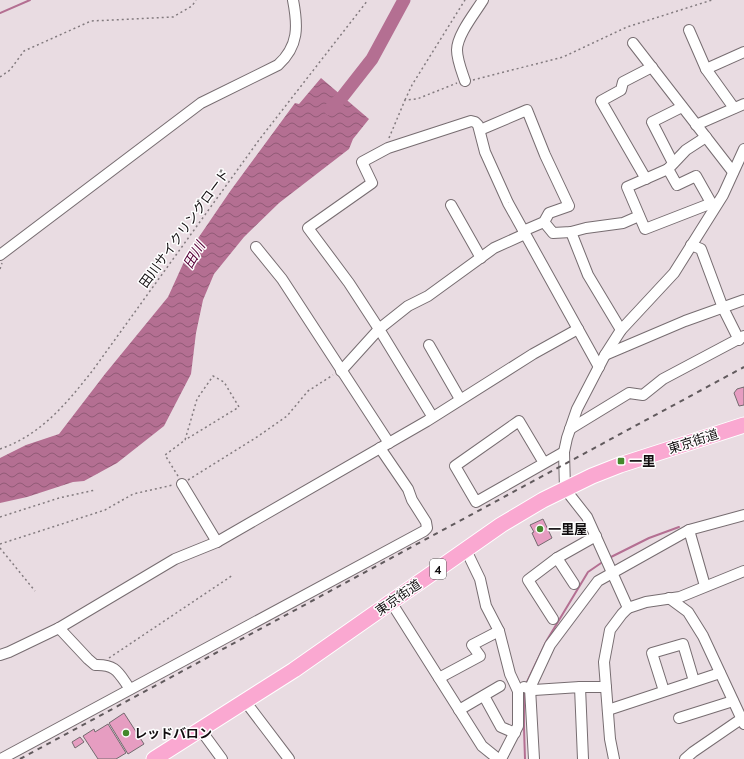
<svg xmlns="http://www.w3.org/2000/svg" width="744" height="759" viewBox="0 0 744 759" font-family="Cabin,'Noto Sans JP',sans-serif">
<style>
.water{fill:url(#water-waves)}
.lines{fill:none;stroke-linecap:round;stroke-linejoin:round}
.stream{stroke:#b46f92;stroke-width:2}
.river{stroke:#b46f92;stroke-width:13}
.building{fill:#e69dc1;stroke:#746a6f}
.minor-casing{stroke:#776d71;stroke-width:12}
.highway-casing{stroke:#fff;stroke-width:17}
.path{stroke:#837b7f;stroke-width:1.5;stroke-dasharray:2 3;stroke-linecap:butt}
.minor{stroke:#fff;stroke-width:10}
.highway{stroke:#faa8d1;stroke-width:15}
.rail{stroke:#615a5d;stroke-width:2;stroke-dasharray:5 5;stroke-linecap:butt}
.poi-dot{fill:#44882c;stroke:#fff;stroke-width:1.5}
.labels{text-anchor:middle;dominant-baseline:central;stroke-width:3;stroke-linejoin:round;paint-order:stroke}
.shield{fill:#fff;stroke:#585657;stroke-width:1}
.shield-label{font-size:12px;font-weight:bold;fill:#110d0f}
.street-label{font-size:13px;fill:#110d0f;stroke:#fff}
.poi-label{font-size:13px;font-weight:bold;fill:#110d0f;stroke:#fff;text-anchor:start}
.water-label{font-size:14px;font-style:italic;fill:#570038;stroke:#fff}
</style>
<defs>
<pattern id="water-waves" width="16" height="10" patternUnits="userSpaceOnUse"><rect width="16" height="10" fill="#b46f92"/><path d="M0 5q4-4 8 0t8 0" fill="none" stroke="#915a76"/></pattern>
</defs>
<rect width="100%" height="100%" fill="#e9dce2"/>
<path class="water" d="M321,78l48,41 -16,20 -4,10 -70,54 -35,34 -30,37 -11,26 -7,33 -5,41 -27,52 -47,37 -33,18 -11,1 -46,15 -27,6v-45l26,-13 33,-11 46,-60 63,-77 20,-44 43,-63 64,-87 4,1z"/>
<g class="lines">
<g class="stream">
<path d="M0,13l30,-13"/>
<path d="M609,558l40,-20 30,-11"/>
<path d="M526,684l21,-44 41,-68 16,-11"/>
<path d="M524,690v38l1,31"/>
</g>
<path class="river" d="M330,109l13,-13 29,-37 32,-59"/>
</g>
<g class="building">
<path d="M744,387v18l-5,1 -5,-13 3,-4z"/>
<path d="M543,519l9,19 -14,8 -6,-13 2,-1 -4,-7z"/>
<path d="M124,713l20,31 -16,10 -19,-31z"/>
<path d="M108,724l18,29 -10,6h-18l-15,-23 11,-7 1,3z"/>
<path d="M80,737l4,5 -9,6 -3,-6z"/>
</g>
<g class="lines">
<defs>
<g id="minor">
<path d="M689,30l17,39 28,39"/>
<path d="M633,43l100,129"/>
<path d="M706,69l38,-17"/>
<path d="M465,81c-3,-9 -8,-21 -8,-31 0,-15 18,-37 26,-50"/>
<path d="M696,125l48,-21"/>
<path d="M480,130l47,-20 18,45 24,51 -20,7 -5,9 -21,9"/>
<path d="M706,137l-20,13 -18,19 9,16 19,-9 18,32"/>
<path d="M673,163l-21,-41 30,-15"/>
<path d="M668,169l-41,18 18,42 67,-26"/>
<path d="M646,179l-45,-78 20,-11 2,-8 29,-15"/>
<path d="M451,205l30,53"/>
<path d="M544,222l9,11 18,-1 15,-4 37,-5 16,-7"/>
<path d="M571,232l17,43 33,55"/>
<path d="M691,245l10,4 22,59 16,32"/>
<path d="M256,247l26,32 107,164"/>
<path d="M0,255l201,-152 77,-38c21,-19 20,-39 15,-65"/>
<path d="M429,345l31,54"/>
<path d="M605,355l80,-34 59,-21"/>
<path d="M341,371l38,-42 -30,-46 -41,-55 64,-45 -10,-21 26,-14 83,-27 4,1 3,3 7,27 23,51 91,164"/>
<path d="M432,416l-53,-87 29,-23 20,-10 66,-48 31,-14"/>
<path d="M570,429l59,-36 14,2 20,-16 81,-43"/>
<path d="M544,463l-25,-42 -64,45 21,36 88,-50"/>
<path d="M182,484l35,58"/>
<path d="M689,530l55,-15"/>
<path d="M466,550l14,29 6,27 13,25 11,43 8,17v35l-17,33"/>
<path d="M557,558l17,26"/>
<path d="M669,598l19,14 15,24 41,88"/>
<path d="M391,602l91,144 16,13"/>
<path d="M628,608l18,-6 34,-5 64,-26"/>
<path d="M553,619l-25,-39 29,-22 39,-22"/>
<path d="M59,628l29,31 7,6c22,-1 24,9 35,24"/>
<path d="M0,655l9,-3 50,-24 116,-69 42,-17 210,-121 106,-67 45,-25"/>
<path d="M439,678l41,-22 -8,-11 27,-14"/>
<path d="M524,687l10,3 46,-3 3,72"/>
<path d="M580,687h26"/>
<path d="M664,691l-12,-38 31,-9 11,37"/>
<path d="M484,696l17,31 14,6"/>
<path d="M245,701l44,58"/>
<path d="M459,710l41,-24"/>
<path d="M608,710l112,-37"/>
<path d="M679,718l54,-17"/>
<path d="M200,729l22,30"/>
<path d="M1,759l423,-228 3,-3 -1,-6 -14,-22 -4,-11 -28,-41"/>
<path d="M534,759l-4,-71 20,-43 48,-64 91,-51 16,56"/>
<path d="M614,759l-4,-20 -6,-77 6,-32 12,-16 6,-6 -41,-91 -22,-28 -1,-37 3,-14 10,-29 28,-54 16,-25 53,-57 49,-78 21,-46"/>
<path d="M685,759l8,-7 51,-35"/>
</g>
<path id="highway" d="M154,759l140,-89 207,-145 42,-25 49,-24 28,-11 124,-40"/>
</defs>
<use href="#minor" class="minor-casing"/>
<use href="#highway" class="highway-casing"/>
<g class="path">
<path d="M0,77l10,-7 14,-19 67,-30 82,-4 19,-11 4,-6"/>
<path d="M473,80l90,-23 64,-30 85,-27"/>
<path d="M405,100l7,-15 53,-85"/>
<path d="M389,138l16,-38 12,-1 40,-16"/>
<path d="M0,269l2,-6"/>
<path d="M0,449c41,-14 67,-46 93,-79l166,-230 109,-140"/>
<path d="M178,476l-13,-21 20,-15 12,-41 16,-23 11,6 15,25 -54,33"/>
<path d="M188,480l69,-43 30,-21 21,-25 25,-16"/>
<path d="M0,517l59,-19 36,-8"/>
<path d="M0,544l105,-34 28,-16 40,-9"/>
<path d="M0,548l35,43"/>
<path d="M109,658l124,-83"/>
</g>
<use href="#minor" class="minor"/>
<use href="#highway" class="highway"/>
<path class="rail" d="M20,759l724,-392"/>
</g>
<g class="poi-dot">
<rect x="617" y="457" width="8" height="8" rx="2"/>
<circle cx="540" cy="529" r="4"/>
<circle cx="126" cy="733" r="4"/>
</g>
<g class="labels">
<rect class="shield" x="430" y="559" width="16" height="20" rx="3"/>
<g class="shield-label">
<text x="438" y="569">4</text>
</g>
<g class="street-label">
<text transform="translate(184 228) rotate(-54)">田川サイクリングロード</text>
<text transform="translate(693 441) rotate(-18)">東京街道</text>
<text transform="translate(398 597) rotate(-35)">東京街道</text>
</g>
<g class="poi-label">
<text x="629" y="461">一里</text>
<text x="548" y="529">一里屋</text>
<text x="134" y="733">レッドバロン</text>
</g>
<g class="water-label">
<text transform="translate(194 255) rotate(-59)">田川</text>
</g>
</g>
</svg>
